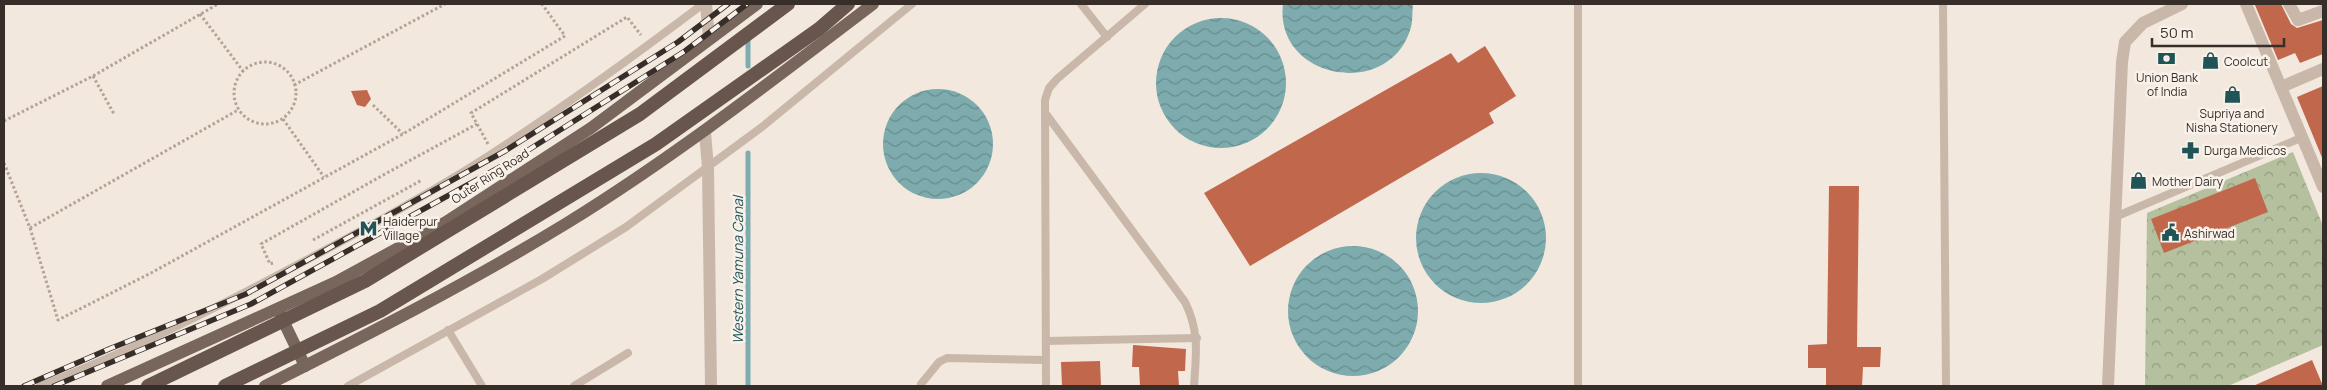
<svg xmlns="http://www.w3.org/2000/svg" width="2327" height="390" viewBox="0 0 2327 390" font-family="Manrope,sans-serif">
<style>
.park{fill:url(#park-crowns)}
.water{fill:url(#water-waves)}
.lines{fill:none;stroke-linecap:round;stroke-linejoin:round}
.stream{stroke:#7eacae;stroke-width:5}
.building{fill:#c1684c}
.path{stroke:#b5a294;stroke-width:3;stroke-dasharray:2.5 2.5;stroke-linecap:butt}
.service{stroke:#c9b8aa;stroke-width:8}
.minor{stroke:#c9b8aa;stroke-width:12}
.tertiary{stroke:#c9b8aa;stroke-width:12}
.primary{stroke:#78655b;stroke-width:12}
.rail-casing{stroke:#372e29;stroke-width:5.5}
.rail{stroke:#f9f2ea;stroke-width:4;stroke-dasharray:11;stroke-linecap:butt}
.trunk-bridge{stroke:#68564e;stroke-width:14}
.labels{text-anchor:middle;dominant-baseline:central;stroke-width:5;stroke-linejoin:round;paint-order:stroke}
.poi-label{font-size:12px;fill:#372e29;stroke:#f9f2ea;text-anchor:start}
.street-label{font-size:12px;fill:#372e29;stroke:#f9f2ea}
.water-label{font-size:14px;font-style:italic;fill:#205457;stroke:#f9f2ea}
</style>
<defs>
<pattern id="park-crowns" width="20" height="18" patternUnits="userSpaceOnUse" patternTransform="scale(1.25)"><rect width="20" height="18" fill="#b5c09e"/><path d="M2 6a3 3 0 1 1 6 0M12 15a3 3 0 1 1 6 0" fill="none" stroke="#949c81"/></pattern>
<pattern id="water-waves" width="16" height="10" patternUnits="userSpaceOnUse" patternTransform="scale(1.25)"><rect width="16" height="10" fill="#7eacae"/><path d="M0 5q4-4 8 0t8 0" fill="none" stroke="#688c8e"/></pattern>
</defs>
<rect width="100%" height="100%" fill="#f2e8de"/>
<path class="park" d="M2293,152l30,74v119l-95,41h-83l2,-173z"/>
<g class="water">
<path d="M1283,4h130c-1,7 0,16 -2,23 -20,74 -137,53 -128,-23z"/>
<circle cx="1221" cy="83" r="65"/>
<circle cx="938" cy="144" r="55"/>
<circle cx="1481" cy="238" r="65"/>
<circle cx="1353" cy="311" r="65"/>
</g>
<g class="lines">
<g class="stream">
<path d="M748,37v29"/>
<path d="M748,153v233"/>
</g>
</g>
<g class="building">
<path d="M2259,4h22l10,20 6,4 26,-8v34l-23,9 -5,-10 -17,7 -23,-55z"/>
<path d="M1485,46l31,50 -27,17 5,10 -244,143 -46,-73 247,-140 7,10z"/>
<path d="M2323,86v74l-26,-63z"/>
<path d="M367,90l4,9 -6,8 -8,-2 -6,-14z"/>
<path d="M2255,178l13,34 -104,41 -13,-34z"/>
<path d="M1829,186h30l-2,161h24l-1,20h-17l-1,19h-36v-18h-18v-23l19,-1z"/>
<path d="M1133,345l53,4 -1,22h-7l1,15h-39l-1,-19h-7z"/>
<path d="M2312,360l11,26h-70z"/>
<path d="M1100,361l1,25h-39l-1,-24z"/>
</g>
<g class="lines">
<g class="path">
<path d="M200,14l43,57"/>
<circle cx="265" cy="93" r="31"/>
<path d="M93,76l21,38"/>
<path d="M294,85l151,-81"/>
<path d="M373,105l30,29"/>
<path d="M283,119l41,58"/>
<path d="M4,121l89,-45 125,-72"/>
<path d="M488,144l-17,-31 156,-96 14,18"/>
<path d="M4,163l26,65 28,92 93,-47 252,-139 162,-98 -23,-32"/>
<path d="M30,228l208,-118"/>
<path d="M313,240l109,-60"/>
<path d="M273,263l-3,1 -9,-20 124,-70 92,-50"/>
</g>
<g class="service">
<path d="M1081,4l26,33"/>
<path d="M1943,4l3,382"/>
<path d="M1046,114l139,188c15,31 11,51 9,84"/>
<path d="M2115,217l188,-80"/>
<path d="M448,330l34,56"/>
<path d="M1046,341l151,-3"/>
<path d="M921,384l18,-22 8,-4 99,2"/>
<path d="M40,386c86,-33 169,-74 251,-118 58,-30 116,-62 172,-96 83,-52 162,-109 240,-168"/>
<path d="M348,386l194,-107 84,-52 136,-100 150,-123"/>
<path d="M574,386l54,-33"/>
<path d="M1046,386l-1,-286 4,-12 8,-9 88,-75"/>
<path d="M1578,386v-382"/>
</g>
<g class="minor">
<path d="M2246,4l77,183"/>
<path d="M2289,4l9,16 25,-9"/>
<path d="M2281,87l42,-18"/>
<path d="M2108,386l14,-324 3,-20 18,-19 39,-19"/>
</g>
<g class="tertiary">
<path d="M706,4l3,34"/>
<path d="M705,132l3,36 3,218"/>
</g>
<g class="primary">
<path d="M279,312l26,54"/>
<path d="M107,386l229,-104 110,-60 145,-94 166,-124"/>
<path d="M265,386c102,-51 204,-103 302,-163 107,-66 206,-143 306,-219"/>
</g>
<defs>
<g id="rail">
<path d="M24,386l85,-37 137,-55 259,-143 173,-109 50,-38"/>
<path d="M54,386l197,-82 260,-143 174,-110 62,-47"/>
</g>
</defs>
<use href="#rail" class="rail-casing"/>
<use href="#rail" class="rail"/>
<g class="trunk-bridge">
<path d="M148,386l217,-105 275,-167 148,-110"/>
<path d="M225,386l155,-75 276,-167 163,-115 29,-25"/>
</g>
</g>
<defs>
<symbol id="bank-bare" viewBox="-9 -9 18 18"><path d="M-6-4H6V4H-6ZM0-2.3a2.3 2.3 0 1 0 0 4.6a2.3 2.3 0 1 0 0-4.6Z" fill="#205457" stroke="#f9f2ea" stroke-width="2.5" paint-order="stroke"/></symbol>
<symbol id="shop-bare" viewBox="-9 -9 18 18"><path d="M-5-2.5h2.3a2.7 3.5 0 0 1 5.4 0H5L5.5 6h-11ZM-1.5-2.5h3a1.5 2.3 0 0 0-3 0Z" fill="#205457" stroke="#f9f2ea" stroke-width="2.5" paint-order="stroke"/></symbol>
<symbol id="pharmacy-bare" viewBox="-9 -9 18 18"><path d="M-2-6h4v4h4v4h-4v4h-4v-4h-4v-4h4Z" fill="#205457" stroke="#f9f2ea" stroke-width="2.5" paint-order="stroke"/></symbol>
<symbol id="metro-bare" viewBox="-9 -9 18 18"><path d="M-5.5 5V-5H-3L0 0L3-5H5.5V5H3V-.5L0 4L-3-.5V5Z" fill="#205457" stroke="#f9f2ea" stroke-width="2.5" paint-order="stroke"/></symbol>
<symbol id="civic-bare" viewBox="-9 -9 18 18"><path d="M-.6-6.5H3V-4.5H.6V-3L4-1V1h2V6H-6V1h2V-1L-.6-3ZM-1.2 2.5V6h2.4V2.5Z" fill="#205457" stroke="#f9f2ea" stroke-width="2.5" paint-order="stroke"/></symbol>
</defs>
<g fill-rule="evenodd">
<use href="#bank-bare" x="2154" y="46" width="25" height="25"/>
<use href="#shop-bare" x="2198" y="48" width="25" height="25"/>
<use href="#shop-bare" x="2220" y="82" width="25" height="25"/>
<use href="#pharmacy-bare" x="2178" y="138" width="25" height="25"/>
<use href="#shop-bare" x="2126" y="168" width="25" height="25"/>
<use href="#metro-bare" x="356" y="216" width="25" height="25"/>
<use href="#civic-bare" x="2158" y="220" width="25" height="25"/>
</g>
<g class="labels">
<g class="poi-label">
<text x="2224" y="61">Coolcut</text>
<text x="2167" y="77" text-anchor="middle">Union Bank<tspan x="2167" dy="14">of India</tspan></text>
<text x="2232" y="113" text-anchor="middle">Supriya and<tspan x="2232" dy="14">Nisha Stationery</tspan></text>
<text x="2204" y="150">Durga Medicos</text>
<text x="2152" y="181">Mother Dairy</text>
<text x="383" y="221">Haiderpur<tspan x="383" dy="14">Village</tspan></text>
<text x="2184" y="233">Ashirwad</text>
</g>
<g class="street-label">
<text transform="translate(490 176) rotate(-33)">Outer Ring Road</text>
</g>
<g class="water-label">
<text transform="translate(737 270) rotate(-90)">Western Yamuna Canal</text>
</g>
</g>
<rect width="2327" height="390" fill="none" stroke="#372e29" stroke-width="10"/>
<path d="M2152 38v8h132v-8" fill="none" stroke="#372e29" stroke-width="2.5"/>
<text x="2160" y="38" font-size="15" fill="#372e29" stroke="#f9f2ea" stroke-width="4" paint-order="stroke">50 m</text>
</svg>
